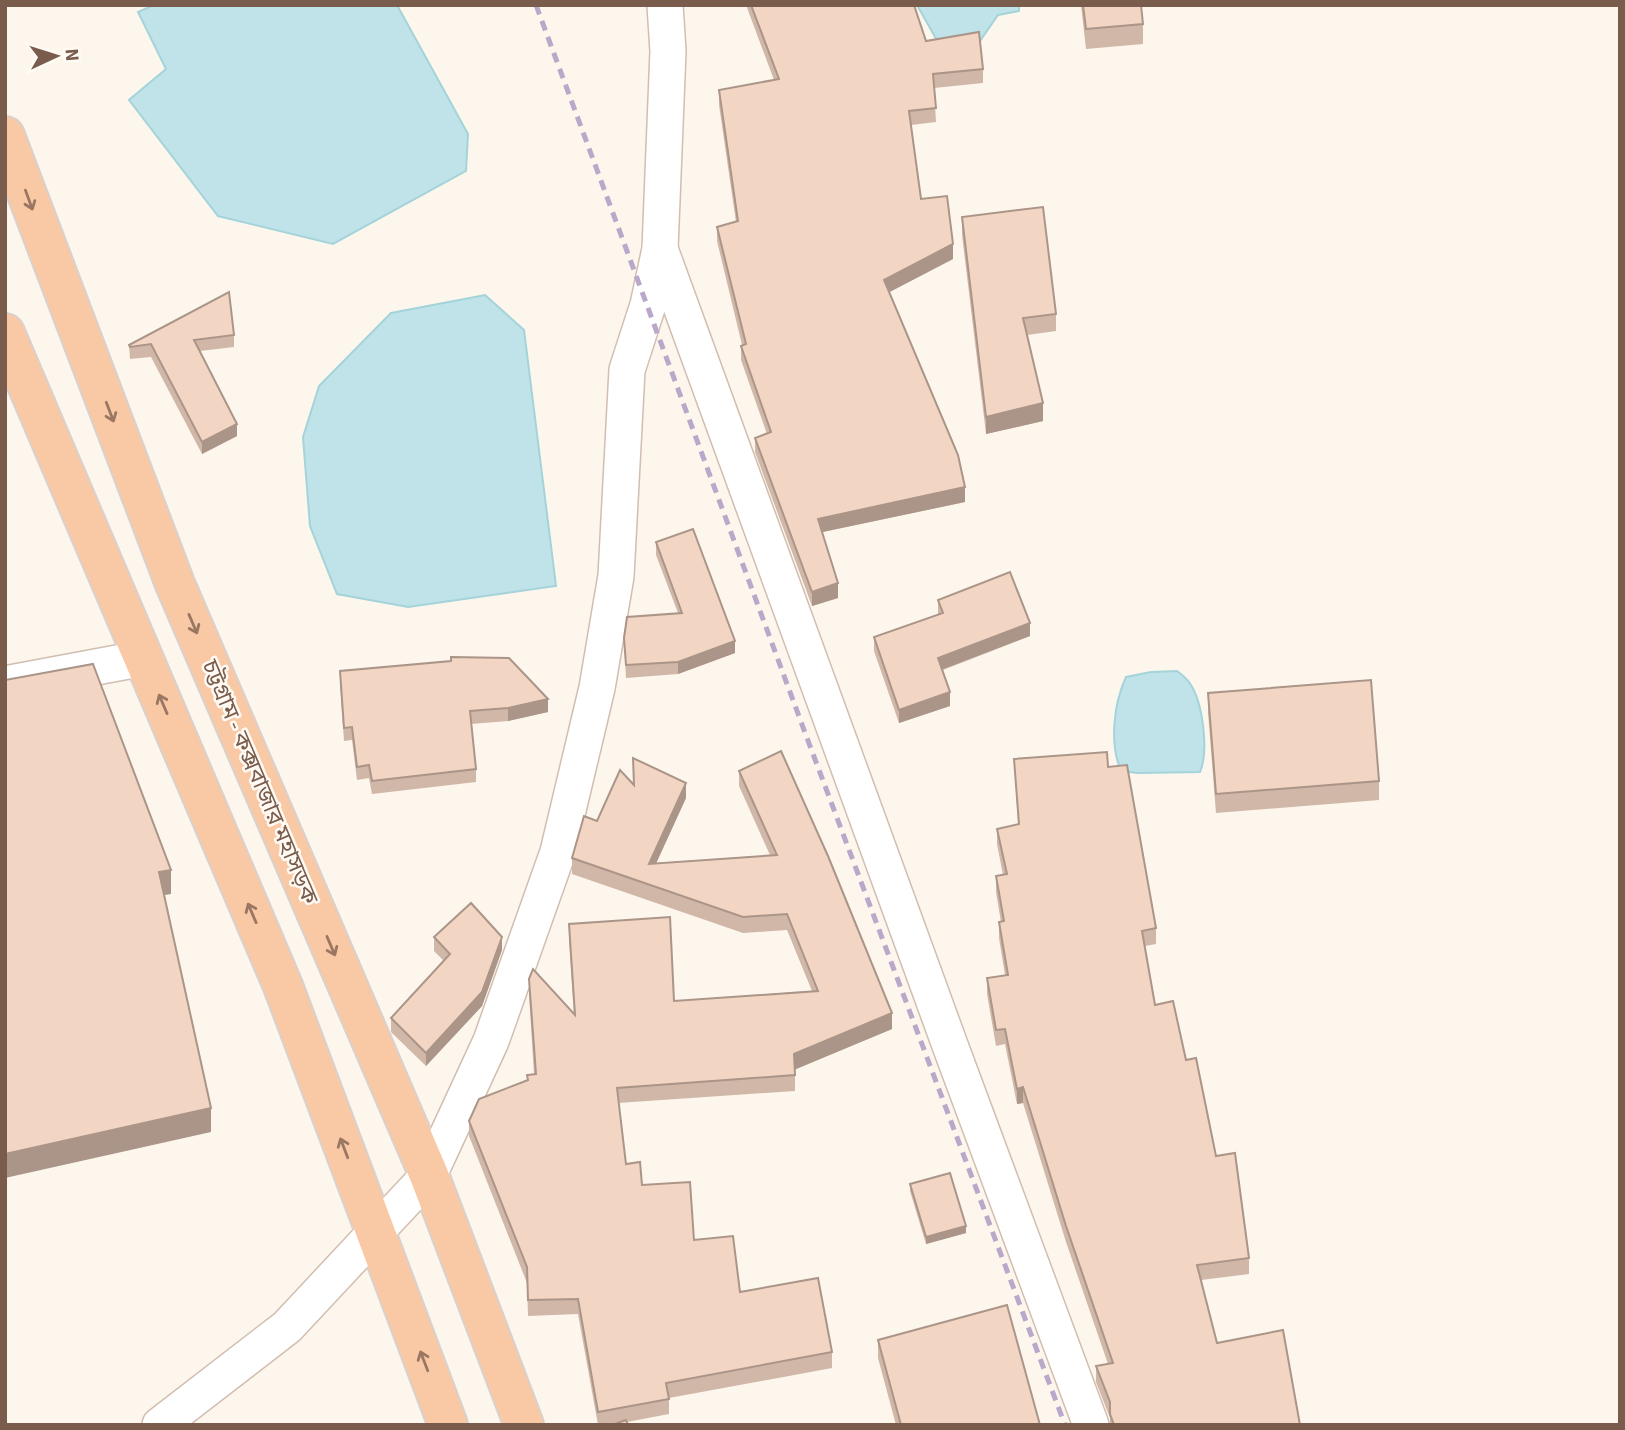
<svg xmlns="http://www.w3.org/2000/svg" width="1625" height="1430" viewBox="0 0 1625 1430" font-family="'Source Sans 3','Noto Sans Bengali',sans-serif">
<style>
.water{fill:#bfe3e8;stroke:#a5d3da;stroke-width:2}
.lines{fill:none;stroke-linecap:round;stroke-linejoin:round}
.minor-casing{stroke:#d1beb0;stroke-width:38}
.trunk-casing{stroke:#dad1cd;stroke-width:42}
.minor{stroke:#fff;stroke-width:35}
.trunk{stroke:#f9c8a4;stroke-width:38}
.rail{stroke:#b9a8c9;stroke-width:5;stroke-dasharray:10 7;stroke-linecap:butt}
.wall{fill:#d1b7a8}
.shaded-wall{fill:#aa9588}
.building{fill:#f3d5c3;stroke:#aa9588;stroke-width:2}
.oneway{stroke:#9a7763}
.labels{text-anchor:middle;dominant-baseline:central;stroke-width:5;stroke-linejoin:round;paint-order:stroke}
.street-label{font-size:23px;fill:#7a5c4d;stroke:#fffaf3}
</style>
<rect width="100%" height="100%" fill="#fdf6ec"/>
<g class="water">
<path d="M154,5h243l71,129 -2,37 -133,73 -115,-28 -89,-116 37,-31 -28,-57z"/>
<path d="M917,5h102v6l-21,4 -18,26 -41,3z"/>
<path d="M485,295l39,35 32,256 -148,21 -71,-13 -27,-68 -7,-89 16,-51 72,-73z"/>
<path d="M1177,671c4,3 9,7 12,11 14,19 20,69 11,90l-62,1 -17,-2c-12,-28 -7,-68 5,-94l25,-5z"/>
</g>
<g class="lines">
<defs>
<g id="minor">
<path d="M660,249l291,799 140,377"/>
<path d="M5,684l139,-26"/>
<path d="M160,1425l127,-98 142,-152 62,-134 67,-189 39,-164 19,-112 11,-206 21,-65 12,-56 8,-198 -3,-46"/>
</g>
<g id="trunk">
<path d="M5,136l170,448 254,591 95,250"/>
<path d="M5,333l278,653 165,439"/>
</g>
</defs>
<use href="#minor" class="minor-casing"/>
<use href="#trunk" class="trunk-casing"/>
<use href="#minor" class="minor"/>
<use href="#trunk" class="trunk"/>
<path class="rail" d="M536,5l271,733 258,687"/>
</g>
<g class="wall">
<path d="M746,5h168l12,36 57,28v14l-49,5 2,34 -25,3 10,74 32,60 -64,33 76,210 -143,30 16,66 -26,8 -57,-154v-14l12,-4 -26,-74v-14l1,-1 -25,-104v-14l19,-5 -17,-117v-15l55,-10z"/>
<path d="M1081,5h60l2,19v20l-57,5z"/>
<path d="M962,217l94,97v17l-29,4 16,86 -57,13 -24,-199z"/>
<path d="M234,335v12l-34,4 37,85 -35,18 -51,-97 -21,2 -1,-14z"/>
<path d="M656,542l79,111 -57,21 -52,4 -2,-40 54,-25 -22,-58z"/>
<path d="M938,600l92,36 -87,34 7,36 -51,17 -25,-72v-14l64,-22z"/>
<path d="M340,671l208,41 -40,9 -37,3 5,45v13l-104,12 -3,-16 -12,2 -5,-40 -8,1 -4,-57z"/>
<path d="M1208,693l171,88v19l-163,13 -8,-101z"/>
<path d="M633,758l53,40 -30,65 114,-8 -31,-69v-15l153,258 -97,40v22l-177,12 8,61 16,21 52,55 46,52 92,60v16l-163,30v16l-42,8 1,3h-30l-20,-111 -50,2 -1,-33 -58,-147v-15l58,-41v-5l7,-1 -5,-80v-15l45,35 -5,-74v-16l105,77 138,-10 -25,-61 -44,3 -171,-59v-16l25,-37 36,-37z"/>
<path d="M1014,759l94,8 48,161v16l-11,2 10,59 31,55 63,198v16l-48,6 16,63 83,82h-190v-7l-14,-36v-16l12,-2 -42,-122 -43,-139 -6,1 -12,-60 -9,2 -9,-52v-16l18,-3 -6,-37v-16h2l-5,-30v-16l7,-1 -6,-31v-15l21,-5z"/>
<path d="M434,937l68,13 -20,56 -56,60 -35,-34v-14l53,-57 -10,-10z"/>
<path d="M910,1184l56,49 -40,11 -16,-53z"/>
<path d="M878,1340l162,85h-144l-18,-67z"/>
</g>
<g class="shaded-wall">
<path d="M953,244v15l-69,36v-15z"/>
<path d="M1043,403v18l-57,13v-17z"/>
<path d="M237,424v12l-35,18v-12z"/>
<path d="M965,487v15l-147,31v-14z"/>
<path d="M838,583v15l-26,8v-14z"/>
<path d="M1030,623v13l-92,35v-13z"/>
<path d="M735,641v12l-57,21v-12z"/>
<path d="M950,692v14l-51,17v-13z"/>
<path d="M548,699v13l-40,9v-13z"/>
<path d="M686,783v15l-37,81v-15z"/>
<path d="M171,870v24l-12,2v-24z"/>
<path d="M502,937v13l-20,56 -56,60v-13z"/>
<path d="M892,1013v16l-98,41v-16z"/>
<path d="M1023,1087v16l-6,1v-15z"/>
<path d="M211,1108v24l-206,46v-24z"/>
<path d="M966,1226v7l-40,11v-7z"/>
</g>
<g class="building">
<path d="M751,5h163l12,36 53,-9 4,37 -50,5 3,34 -27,3 12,88 26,-3 6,48 -69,36 74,175 7,32 -147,32 20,64 -26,9 -57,-154 16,-6 -30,-86 5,-2 -29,-117 21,-6 -19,-131 60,-11z"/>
<path d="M1083,5h58l2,19 -57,5z"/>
<path d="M1043,207l13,107 -33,4 20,85 -57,14 -24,-200z"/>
<path d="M229,292l5,43 -40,5 43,84 -35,18 -51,-98 -21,3 -1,-2z"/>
<path d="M693,529l42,112 -57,21 -52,3 -2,-27 3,-21 55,-4 -26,-71z"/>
<path d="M1010,572l20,51 -92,35 12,34 -51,18 -25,-73 69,-24 -5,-13z"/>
<path d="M451,657l58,1 39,41 -40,9 -38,3 6,58 -104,12 -3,-16 -12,2 -5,-40 -8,1 -4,-57 111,-10z"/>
<path d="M93,664l78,206 -12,2 52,236 -206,46v-474z"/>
<path d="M1371,680l8,101 -163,13 -8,-101z"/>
<path d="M781,751l47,105 64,157 -98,41 1,21 -178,13 9,76 14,-2 2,23 48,-3 4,58 39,-4 7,56 78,-14 14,74 -166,31 3,16 -71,13 -20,-113 -50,1 -1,-33 -58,-146 10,-22 49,-19 -1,-5 9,-1 -7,-95 4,-10 42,46 -6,-91 101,-7 4,84 144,-10 -31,-77 -44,3 -171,-59 12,-42 13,5 23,-51 14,15 -1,-27 53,25 -37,81 128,-9 -38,-84z"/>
<path d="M1107,752l1,15 19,-2 29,163 -14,3 13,74 18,-4 13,59 10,-2 20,98 19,-3 14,105 -52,7 20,78 66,-13 17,95h-186l-4,-11v-12l-14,-36 17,-3 -47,-137 -43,-139 -6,2 -12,-60 -9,1 -9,-52 21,-3 -9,-53 5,-1 -8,-45 11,-2 -10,-45 22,-5 -5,-65z"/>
<path d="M471,903l31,34 -20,55 -56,61 -35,-35 59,-64 -16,-17z"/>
<path d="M950,1173l16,53 -40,11 -16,-53z"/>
<path d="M1007,1305l33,120h-139l-23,-85z"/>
<path d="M626,1420l2,5h-16z"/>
</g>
<defs><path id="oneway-shaft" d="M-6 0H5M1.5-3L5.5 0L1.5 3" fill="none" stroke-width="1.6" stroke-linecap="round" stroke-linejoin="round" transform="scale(1.75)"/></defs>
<g class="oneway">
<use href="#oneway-shaft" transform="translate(29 200) rotate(70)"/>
<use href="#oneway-shaft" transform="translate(110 412) rotate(69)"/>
<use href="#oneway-shaft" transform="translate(193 624) rotate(67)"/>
<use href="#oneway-shaft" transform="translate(163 704) rotate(-113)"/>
<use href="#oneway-shaft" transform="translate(252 913) rotate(-113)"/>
<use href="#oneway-shaft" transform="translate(331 946) rotate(67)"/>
<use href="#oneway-shaft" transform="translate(344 1148) rotate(-111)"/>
<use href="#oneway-shaft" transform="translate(424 1361) rotate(-111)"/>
</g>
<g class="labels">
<g class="street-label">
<text transform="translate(260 782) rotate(67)">চট্টগ্রাম - কক্সবাজার মহাসড়ক</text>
</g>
</g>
<rect width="1625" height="1430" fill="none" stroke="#7a5c4d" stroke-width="14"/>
<g transform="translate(56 56) rotate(86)" stroke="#fffaf3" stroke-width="5" paint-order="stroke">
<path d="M0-5L12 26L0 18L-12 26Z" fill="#7a5c4d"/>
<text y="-10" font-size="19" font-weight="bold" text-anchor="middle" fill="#7a5c4d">N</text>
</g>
</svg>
